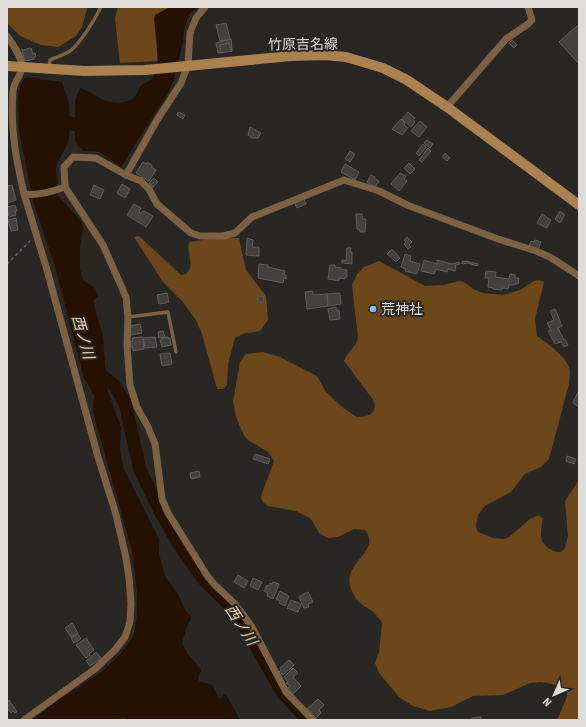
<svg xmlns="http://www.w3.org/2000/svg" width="586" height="727" viewBox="0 0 586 727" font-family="'Roboto Condensed','Noto Sans JP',sans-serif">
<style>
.green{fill:#6b471a}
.water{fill:#241100}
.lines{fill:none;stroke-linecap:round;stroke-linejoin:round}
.river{stroke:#241100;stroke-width:13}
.building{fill:#43413e;stroke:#605d5a}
.path{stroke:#6a6866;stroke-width:1.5;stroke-dasharray:3 3;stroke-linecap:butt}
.service{stroke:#7c6143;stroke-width:3.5}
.minor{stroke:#7c6143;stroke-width:7}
.secondary{stroke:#ac8150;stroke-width:10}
.poi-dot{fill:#80bdfa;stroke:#292724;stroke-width:1.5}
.labels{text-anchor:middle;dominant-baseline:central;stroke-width:4;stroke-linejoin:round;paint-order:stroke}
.street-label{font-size:14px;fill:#dddcda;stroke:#292724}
.poi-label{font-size:14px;fill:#dddcda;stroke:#292724;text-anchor:start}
.water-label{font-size:15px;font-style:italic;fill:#f5d3af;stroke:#292724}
</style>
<rect width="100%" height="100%" fill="#292724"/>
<g class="green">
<path d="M7,7h80v2l-5,18 -6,9 -18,11 -17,-2 -21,-9 -13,-13z"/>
<path d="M118,7h52l-16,11 4,43 -38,2 -5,-45z"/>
<path d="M139,236l42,39 5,-1c10,-9 0,-20 3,-32l28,-4h22l7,32 20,26 2,24 -7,10 -5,2 -11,1 -10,5 -7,26 -1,21 -4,4h-6l-15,-55 -6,-14 -13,-18 -20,-20 -29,-45z"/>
<path d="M379,261l46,25 18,-1 16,-4 5,1 9,7 10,4 20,2 17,-5 14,-9 5,-1 5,2 -9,37 2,17c11,8 30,20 33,35 0,4 -1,9 -1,13l-20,75 -8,8 -16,7 -14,18 -26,14 -7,9 -2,11 2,6 15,6 11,1 5,-2 21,-18 9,-4 4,4c-1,5 -2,11 -2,16 0,10 10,17 20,17l4,-4 3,-12 -3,-35 14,-21v240h-22l10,-23v-5l-4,-4 -11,-4 -11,-2 -11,1 -27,12 -30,1 -22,11 -21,4 -17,-5 -14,-9 -20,-24 -4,-10 4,-11 3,-29c-2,-4 -5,-7 -8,-10 -6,-6 -17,-9 -20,-18 -3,-5 -6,-14 -4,-20 5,-17 29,-28 15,-45l-11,-1 -16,8 -10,1 -9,-5 -8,-14 -5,-3 -10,-5 -28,-5 -4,-3 -3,-5 1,-5 12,-32 -6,-9 -20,-12 -4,-4 -8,-19 -3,-16 7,-39 6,-8 17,-2 17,5 37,19 9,16 17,16 14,9c11,-1 20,-2 17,-16l-30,-40c3,-9 12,-14 14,-23l-6,-53 5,-11 7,-7z"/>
</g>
<g class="water">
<path d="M170,7h29l-10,7 -5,15 -1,13 -9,36 -4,12 -49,77 -22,-15 -5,-1h-10l-6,-5 -3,-5v-40l5,-13c11,3 20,13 31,14 7,1 21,1 25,-7 2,-2 2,-6 4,-8 3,-5 11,-5 14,-11 7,-15 2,-42 0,-58l1,-3z"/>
<path d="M25,77l37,5 7,21 1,25 -2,15 -12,22 2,31 23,25 2,6 -3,21v21l3,11 12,8 3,8 -5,5 10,35 4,53 14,38 -1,21 3,19 36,72v15l6,22 13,18 7,16 6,6v3l-4,7 -5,17 5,10 13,15 1,3 -3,7 1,3 13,4 7,13 2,1 2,-5 3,1 11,19 3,6h-111l-6,-2 -7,2h-84l28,-21 43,-28 19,-19 11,-15 4,-22v-24l-5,-40 -39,-139 1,-17 -10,-17 -29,-112 -22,-65 -14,-71 -1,-35 2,-8z"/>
</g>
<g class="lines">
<g class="river">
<path d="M54,118l38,12"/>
<path d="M93,369l21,16 11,18 15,67 21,43 19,33 24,34 27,26 13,19 38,67 26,28"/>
</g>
</g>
<g class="building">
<path d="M226,23l4,16 -10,2 -4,-16z"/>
<path d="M579,24v40l-20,-22z"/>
<path d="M231,39l1,12 -1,1 -2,-9 -9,2 1,8h-3l-2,-10z"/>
<path d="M512,40l5,5 -3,3 -5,-5z"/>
<path d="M229,43l2,8 -10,2 -1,-8z"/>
<path d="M31,48l2,6 2,-1 1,4h-2v2l-9,2 -3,-11z"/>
<path d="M178,112l7,3 -2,4 -6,-4z"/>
<path d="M408,112l7,6 -2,2 2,2 -4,5 -9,-8z"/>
<path d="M401,119l4,4 -1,2 4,3 -6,7 -10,-6z"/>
<path d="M420,121l7,6 -8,10 -8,-6z"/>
<path d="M250,127l11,6 -3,5h-6l-4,-3z"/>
<path d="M427,140l6,4 -3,4 -6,-5z"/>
<path d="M423,144l3,3 -7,9 -3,-3z"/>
<path d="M428,148l3,3 -9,11 -3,-2z"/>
<path d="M350,151l5,3 -5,8 -5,-3z"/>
<path d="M445,153l5,5 -3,3 -5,-4z"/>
<path d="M143,162l3,2 1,-2 5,3 -1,2 5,3 -7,11 -13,-8z"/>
<path d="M409,163l6,6 -5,5 -6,-6z"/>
<path d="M345,164l14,8 -4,8 -14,-8z"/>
<path d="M400,173l6,3 -2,3 3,2 -8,10 -8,-7z"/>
<path d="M371,175l4,2 -1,1 5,3 -4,6 -8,-5z"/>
<path d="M154,178l4,4 -5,5 -4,-4z"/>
<path d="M122,184l8,5 -5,9 -8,-5z"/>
<path d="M12,185l4,15 -9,3v-17z"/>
<path d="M94,185l10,5 -4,9 -10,-4z"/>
<path d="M303,198l3,6 -9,4 -3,-7z"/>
<path d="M134,204l7,4 -2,4 2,1 1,-2 2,1v-1l9,5 -7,11 -19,-12z"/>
<path d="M15,205l2,6h-2l1,4 -7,2 -2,-10z"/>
<path d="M560,211l5,4 -5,8 -5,-4z"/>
<path d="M356,214h6v5h4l-1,13h-5v-2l-3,-1z"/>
<path d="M542,214l9,6 -4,8 -10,-5z"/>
<path d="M16,218l2,12 -7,1 -3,-11z"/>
<path d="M407,237l5,5 -3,3 2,2 -3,2 -4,-5 2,-2 -2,-2z"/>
<path d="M247,238l6,2 -1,7h7v9l-13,-1z"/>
<path d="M535,240l6,2 -3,8 -9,-4 2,-5 3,1z"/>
<path d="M347,248h4l-1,4h2v12l-10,-1v-3l4,1z"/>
<path d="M392,249l8,9 -4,4 -9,-8z"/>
<path d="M405,254l6,2 -1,5 10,3 -3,10 -12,-3 1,-2 -5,-2z"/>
<path d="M424,260l13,4v-4l15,4 7,-2 1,2 -4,1 -1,6 -7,-2 -1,3 -11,-3 -2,5 -13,-3z"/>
<path d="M466,261l12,3 -1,2 -9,-3 -6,1v-2z"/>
<path d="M259,264l9,1v2l17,4 -1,4h2v4l-2,-1 -1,5 -25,-5z"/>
<path d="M330,265h5v2l6,1v1l6,1v7h-2v2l-6,-1v3l-11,-2z"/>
<path d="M486,271l10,1 -1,5 14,2 1,-5 5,1v3h4l-1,6h-4v1h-5l-1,4 -6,-1v2l-9,-1v-1l-5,-1 1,-9h-4z"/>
<path d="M313,291v4l14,-1 1,12 -21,3 -2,-17z"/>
<path d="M167,293l2,9h-3v1l-7,1 -2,-9z"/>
<path d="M340,293l1,11 -13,2 -1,-12z"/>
<path d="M258,296l6,1 -1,5h-5z"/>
<path d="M336,307v3h3l1,9 -10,1 -2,-11z"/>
<path d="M555,309l7,17 -4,2 6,12 1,-1 3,6 -4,2 -3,-5 -6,2 -7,-13 3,-1 -4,-7 7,-3 -4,-9z"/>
<path d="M140,324l2,9 -11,2 -1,-9z"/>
<path d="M163,331l2,6 -6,1 -1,-6z"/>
<path d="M143,337l1,12 -11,2v-4h-2l-1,-5 3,-1 -1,-3z"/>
<path d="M155,337l2,10 -12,1 -2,-10z"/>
<path d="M168,337v1h2l1,7 -9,2 -2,-7h2v-2z"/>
<path d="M170,353l2,11 -10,2 -2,-12z"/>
<path d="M579,390v17l-5,-3v-2h-1z"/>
<path d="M255,454l15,5 -2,5 -15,-5z"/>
<path d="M567,456l9,3 -2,5 -8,-3z"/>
<path d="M199,471l1,6 -9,2 -1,-6z"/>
<path d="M238,575l10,6 -4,7 -10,-6z"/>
<path d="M253,578l9,4 -4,8 -8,-4z"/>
<path d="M273,582l6,2 -6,15 -6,-3 1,-3 -4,-2 3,-6 1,1 2,-3 2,1z"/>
<path d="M280,591l9,5 -4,10 -6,-3 1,-2 -4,-2z"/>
<path d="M308,592l5,10 -5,2 1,3 -5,1 -5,-11 4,-2v-1z"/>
<path d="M291,600l10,4 -3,8 -11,-4z"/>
<path d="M72,623l6,10 -7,4 -6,-9z"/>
<path d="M78,634l3,5 -7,4 -3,-5z"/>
<path d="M86,638l8,12 -5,4 1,1 -4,3 -10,-13z"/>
<path d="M96,652l5,6 -11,8 -4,-5z"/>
<path d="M289,660l5,5 -11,10 -4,-3 2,-2 -1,-2z"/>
<path d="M293,668l5,5 -5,4 8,9 -8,8 -5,-6 2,-2 -4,-3 2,-1 -4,-5z"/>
<path d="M318,699l6,6 -5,5 2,3 -6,6 -9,-9z"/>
<path d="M9,700l8,12 -2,1 -2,-2 -2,2 -4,-5v-6z"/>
<path d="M481,717v3h-9v-2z"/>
</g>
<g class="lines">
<path class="path" d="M7,264l23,-23"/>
<g class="service">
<path d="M49,67l1,-7c6,-3 14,-5 20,-9 10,-7 25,-32 31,-44"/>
<path d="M128,317l40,-5 8,40"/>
</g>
<g class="minor">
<path d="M7,36c6,9 14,19 15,30 1,7 -9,17 -9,25 -3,37 3,68 11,103 12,2 30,-3 41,-7l-1,-20 9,-10 23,1 30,17 15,6 8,8 8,15 34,29 9,3h23l12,-3 17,-16 92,-37 35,11 28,14 91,34 38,12 14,6 29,19"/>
<path d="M447,107l59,-68 22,-15 4,-4 -4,-13"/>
<path d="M126,175l31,-55 24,-37 7,-18 2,-32 6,-15 9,-11"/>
<path d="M65,187l38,58 23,52 2,20 -1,29 3,39 7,22 11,20 7,17 5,38 2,17 6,14 40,64 7,8 21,20 16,22 34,65 27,28"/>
<path d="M24,720l71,-51 20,-19 10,-13 5,-15 1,-19 -2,-26 -4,-24 -10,-42 -17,-54 -51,-187 -23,-76"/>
</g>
<path class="secondary" d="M7,66l77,5 61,-1 146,-14 34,-1 21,2 37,11 24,12 40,27 132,98"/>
</g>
<circle class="poi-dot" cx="373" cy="309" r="4"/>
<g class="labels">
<g class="street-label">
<text transform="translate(303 44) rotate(-1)">竹原吉名線</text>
</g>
<g class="poi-label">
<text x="381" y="309">荒神社</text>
</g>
<g class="water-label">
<text transform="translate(83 337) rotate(74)">西ノ川</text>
<text transform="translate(241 625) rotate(57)">西ノ川</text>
</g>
</g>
<rect width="586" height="727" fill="none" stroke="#dddcda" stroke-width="16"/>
<g transform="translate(554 695) rotate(225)" stroke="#292724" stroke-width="3" paint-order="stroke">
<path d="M0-3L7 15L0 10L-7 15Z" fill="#dddcda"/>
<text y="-6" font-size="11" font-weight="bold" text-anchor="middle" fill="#dddcda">N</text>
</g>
</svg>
